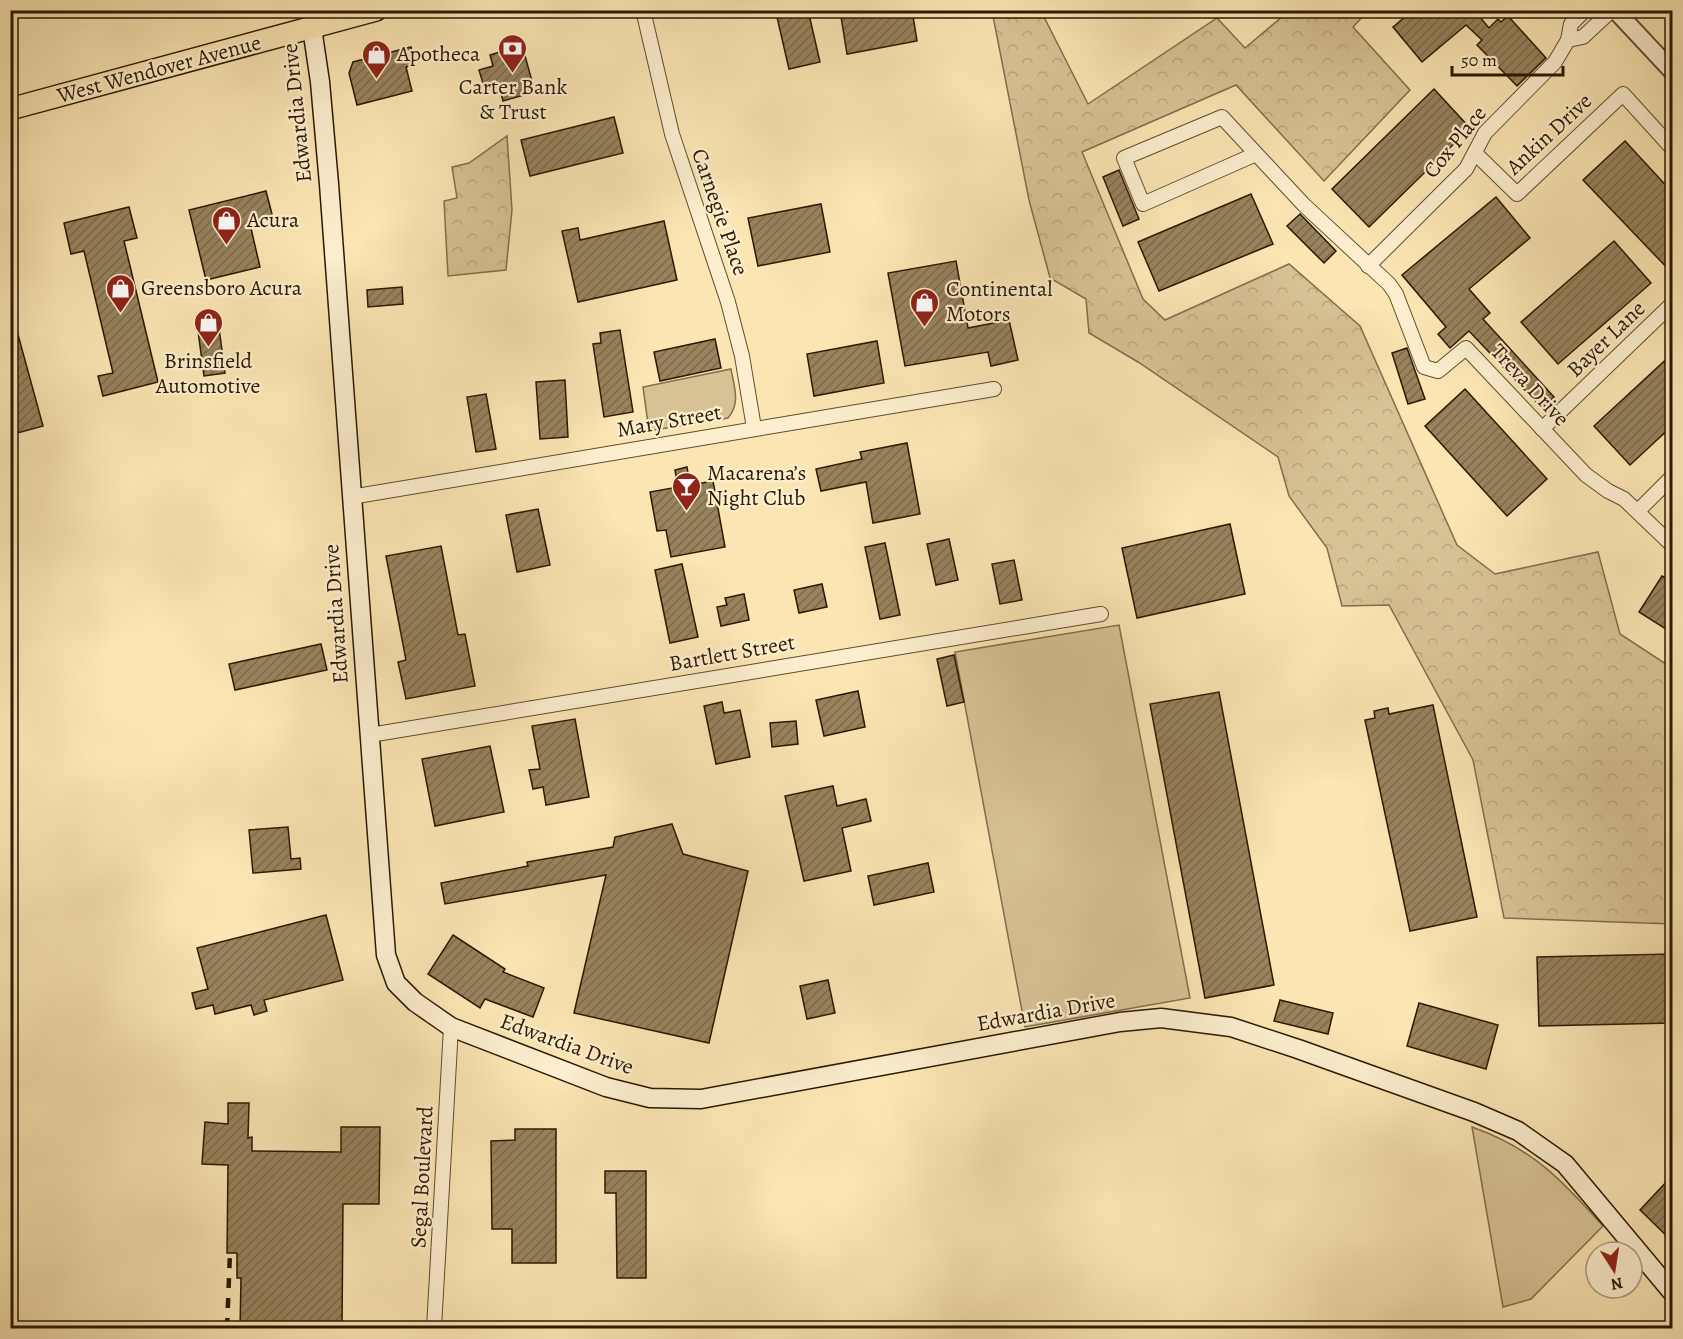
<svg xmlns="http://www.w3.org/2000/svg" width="1683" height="1339" viewBox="0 0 1683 1339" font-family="Alegreya,serif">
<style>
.grass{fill:#d7c295;stroke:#816e4a;stroke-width:1.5}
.forest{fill:url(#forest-crowns);stroke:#816e4a;stroke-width:1.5}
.building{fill:url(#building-hatch);stroke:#2b1900;stroke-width:1.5}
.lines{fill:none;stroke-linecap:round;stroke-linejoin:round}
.minor-casing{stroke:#5f4c2d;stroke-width:16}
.tertiary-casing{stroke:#5f4c2d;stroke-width:20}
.secondary-casing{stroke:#2b1900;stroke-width:21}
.trunk-casing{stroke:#2b1900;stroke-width:24}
.minor{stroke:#fceece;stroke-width:14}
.tertiary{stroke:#fceece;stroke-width:16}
.secondary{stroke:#fceece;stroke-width:18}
.trunk{stroke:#fae5b3;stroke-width:21}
.rail{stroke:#2b1900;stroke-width:4.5;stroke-dasharray:10 10;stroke-linecap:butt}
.labels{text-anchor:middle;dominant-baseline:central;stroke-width:4.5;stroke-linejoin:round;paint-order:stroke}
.poi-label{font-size:22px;fill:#2b1900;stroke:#fceece;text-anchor:start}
.street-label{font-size:22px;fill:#2b1900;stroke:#fceece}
</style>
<defs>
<pattern id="forest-crowns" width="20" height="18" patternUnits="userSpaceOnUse" patternTransform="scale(1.5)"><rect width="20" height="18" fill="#d7c295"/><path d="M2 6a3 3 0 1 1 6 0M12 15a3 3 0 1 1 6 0" fill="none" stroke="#b9a67f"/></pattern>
<pattern id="building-hatch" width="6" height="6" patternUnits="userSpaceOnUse" patternTransform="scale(1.5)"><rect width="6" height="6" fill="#97835d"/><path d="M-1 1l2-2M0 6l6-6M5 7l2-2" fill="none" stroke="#7b6a4a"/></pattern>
</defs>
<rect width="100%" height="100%" fill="#fae5b3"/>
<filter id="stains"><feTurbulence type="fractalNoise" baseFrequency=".00333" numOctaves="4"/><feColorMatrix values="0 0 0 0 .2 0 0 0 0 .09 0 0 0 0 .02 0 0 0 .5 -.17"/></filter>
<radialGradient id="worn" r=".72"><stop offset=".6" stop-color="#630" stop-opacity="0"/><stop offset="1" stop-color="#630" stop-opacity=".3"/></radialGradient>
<g class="grass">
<path d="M731,369c3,18 10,34 -3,49l-79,13 -6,-44z"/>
<path d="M1119,625l71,373 -165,29 -70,-375z"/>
<path d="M1472,1127c60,21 90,53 131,99l-72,73 -28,8z"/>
</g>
<g class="forest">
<path d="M992,11h49l47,93 129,-86 28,30 44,-37h79l-15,16 57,63 -86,91 -88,-96 -154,67 61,147 22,21 124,-56 71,62 97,219 38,29 103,-22 22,82 52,34v256l-168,-6 -31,-158 -84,-155 -47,1 -15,-58 -38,-52 -11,-39 -140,-95 -49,-29 -3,-34 -36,-21 -21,-78z"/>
<path d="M507,136l5,74 -6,60 -58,6 -4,-75 13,-3 -5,-31 17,-4z"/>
</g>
<g class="building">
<path d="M808,10l12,52 -31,7 -12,-52z"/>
<path d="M840,10h72l5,31 -70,13z"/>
<path d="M1413,10h61l15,18 9,-9 3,3 7,-6 38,42 -29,28 -40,-41 5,-5 -16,-15 -44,37 -29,-35z"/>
<path d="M522,45l13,47 -32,9 -4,-15 -14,4 -6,-20 14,-4 -3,-11z"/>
<path d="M411,47l4,18 -9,2 6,24 -55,14 -8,-32 4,-11z"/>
<path d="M1434,89l36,39 -101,99 -37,-38z"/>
<path d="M614,117l9,36 -93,23 -9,-36z"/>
<path d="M1625,141l47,51v81l-89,-93z"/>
<path d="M1119,170l20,49 -16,7 -20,-49z"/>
<path d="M266,191l7,27 -23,6 10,43 -54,13 -17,-70z"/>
<path d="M1251,194l22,50 -114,47 -21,-49z"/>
<path d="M1496,197l34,41 -61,51 21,24 -7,6 71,78 -12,11 -73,-77 -19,17 -12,-14 8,-7 -44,-52z"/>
<path d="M821,204l9,48 -72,14 -10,-48z"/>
<path d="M129,207l8,31 -13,3 34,141 -55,14 -5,-20 15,-3 -29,-122 -13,3 -7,-31z"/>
<path d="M1300,214l36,37 -12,12 -37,-37z"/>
<path d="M664,221l13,59 -99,22 -16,-71 16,-3 2,12z"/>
<path d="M1614,241l37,42 -93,81 -37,-42z"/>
<path d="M956,261l12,67 41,-8 9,40 -27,6 -3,-14 -83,14 -17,-93z"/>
<path d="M402,287l1,17 -35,3 -1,-17z"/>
<path d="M217,313l8,60 -21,3 -8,-60z"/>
<path d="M10,320h4l29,106 -33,9z"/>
<path d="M620,330l13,82 -29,5 -11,-73 8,-1 -1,-10z"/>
<path d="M715,339l6,29 -61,13 -6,-29z"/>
<path d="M877,341l7,42 -70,13 -7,-42z"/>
<path d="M1407,348l18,51 -17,5 -16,-51z"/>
<path d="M1672,354v72l-42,39 -36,-39z"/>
<path d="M565,380l3,57 -28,2 -4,-57z"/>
<path d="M1465,389l82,90 -40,37 -82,-90z"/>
<path d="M486,394l10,55 -20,3 -9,-55z"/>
<path d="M907,443l13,71 -47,9 -7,-41 -45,9 -5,-22 46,-10 -2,-7z"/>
<path d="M687,467l3,18 23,-4 12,66 -54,10 -5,-27 -9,1 -7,-39 28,-5 -3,-17z"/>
<path d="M538,509l12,56 -33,7 -11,-57z"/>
<path d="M1230,524l15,70 -108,24 -15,-70z"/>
<path d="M949,539l9,41 -22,5 -9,-41z"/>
<path d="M885,543l15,72 -20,4 -15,-72z"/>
<path d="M441,546l17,89 7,-1 10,52 -69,13 -8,-37 8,-2 -20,-104z"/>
<path d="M1014,560l8,40 -22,4 -8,-40z"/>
<path d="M682,564l16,73 -28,6 -15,-73z"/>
<path d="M1662,576l10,6v51l-33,-21z"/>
<path d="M822,584l5,23 -28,6 -5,-23z"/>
<path d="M744,594l5,26 -28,6 -4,-19 10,-2 -2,-7z"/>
<path d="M321,644l6,26 -92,20 -6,-26z"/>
<path d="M954,655l10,47 -17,4 -10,-47z"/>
<path d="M858,691l7,36 -41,9 -8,-36z"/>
<path d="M1219,692l55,293 -69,13 -55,-294z"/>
<path d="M722,702l2,11 16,-3 10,47 -34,7 -12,-58z"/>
<path d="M1433,705l44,212 -67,14 -45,-211 10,-2 -1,-7 14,-3 1,6z"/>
<path d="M575,719l14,78 -43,8 -3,-18 -10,2 -4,-19 11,-1 -8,-43z"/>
<path d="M796,721l2,23 -26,3 -2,-24z"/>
<path d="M490,746l14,66 -69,14 -13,-67z"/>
<path d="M833,786l4,20 29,-7 5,22 -29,7 9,43 -47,10 -19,-85z"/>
<path d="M672,824l11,30 65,17 -39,172 -135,-30 32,-138 -161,29 -4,-21 87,-17 -1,-4 86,-15 2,-10z"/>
<path d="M288,827l3,32 9,-1 1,11 -48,4 -4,-43z"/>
<path d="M928,863l6,29 -60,13 -6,-29z"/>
<path d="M326,915l17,65 -79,20 3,11 -13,4 -3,-10 -36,9 -2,-9 -17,4 -4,-16 16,-4 -11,-41z"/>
<path d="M453,935l52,34 -2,3 41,16 -11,29 -48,-18 -5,9 -52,-34z"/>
<path d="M1672,954v69l-133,3 -2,-69z"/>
<path d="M828,980l7,33 -28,6 -7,-33z"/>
<path d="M1280,1000l53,13 -5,21 -54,-13z"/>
<path d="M1419,1003l79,22 -12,44 -79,-23z"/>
<path d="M228,1103h21l-1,35 4,-1v14l89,1v-25h39l-1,77h-36l-1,125h-102l1,-51h-4v-25h-10l1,-88 -26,-1 3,-42 23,2z"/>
<path d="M515,1129h41v134h-44v-34h-20l-1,-88 24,-1z"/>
<path d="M605,1171h41v107h-29l-1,-85h-11z"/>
<path d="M1672,1176v65l-32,-31z"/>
</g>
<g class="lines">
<defs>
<g id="minor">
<path d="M643,10l29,124 56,168 14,54 12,72"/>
<path d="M1568,40l15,-3 29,-27"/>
<path d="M1256,154l-113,50 -19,-46 98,-41 82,88 85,79 7,10 28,73 14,4 28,-23 120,127 22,16 16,8 48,46"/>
<path d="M1476,154l41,40 106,-100 49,54"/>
<path d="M1368,266l98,-97 19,-36 70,-71 13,-22 3,-16 14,-14"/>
<path d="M1542,429l130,-125"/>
<path d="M351,497l643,-108"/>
<path d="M1638,511l34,-34"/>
<path d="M370,735l731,-121"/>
<path d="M434,1328l17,-301"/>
</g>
<path id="tertiary" d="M1615,10l57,61"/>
<path id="secondary" d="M312,28l8,54 9,102 57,771 10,28 19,19 36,25 155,60 44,11 51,1 419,-77 41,-4 70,9 67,22 176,63 44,19 47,33 107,128"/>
<path id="trunk" d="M10,109l366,-99"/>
</defs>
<use href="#minor" class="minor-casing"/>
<use href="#tertiary" class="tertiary-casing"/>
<use href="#secondary" class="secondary-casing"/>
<use href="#trunk" class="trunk-casing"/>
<use href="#minor" class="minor"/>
<use href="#tertiary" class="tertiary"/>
<use href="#secondary" class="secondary"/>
<use href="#trunk" class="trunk"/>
<path class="rail" d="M227,1328l3,-75"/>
</g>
<defs>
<symbol id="bank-pin" viewBox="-11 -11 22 30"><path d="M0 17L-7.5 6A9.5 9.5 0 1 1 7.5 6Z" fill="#8f2418" stroke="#fceece"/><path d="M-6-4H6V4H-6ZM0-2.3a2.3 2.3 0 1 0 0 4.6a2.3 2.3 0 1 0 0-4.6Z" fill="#fff"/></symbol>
<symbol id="shop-pin" viewBox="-11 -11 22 30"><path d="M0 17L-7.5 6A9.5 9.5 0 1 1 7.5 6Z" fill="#8f2418" stroke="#fceece"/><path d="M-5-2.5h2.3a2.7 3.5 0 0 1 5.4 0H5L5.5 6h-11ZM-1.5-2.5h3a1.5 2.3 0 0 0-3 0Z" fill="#fff"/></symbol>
<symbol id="bar-pin" viewBox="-11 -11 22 30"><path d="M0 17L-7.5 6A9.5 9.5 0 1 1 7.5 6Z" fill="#8f2418" stroke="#fceece"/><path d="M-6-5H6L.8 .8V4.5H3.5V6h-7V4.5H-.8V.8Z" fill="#fff"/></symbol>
</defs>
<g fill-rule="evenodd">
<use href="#bank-pin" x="496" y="32" width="33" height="45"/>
<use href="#shop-pin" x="360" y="38" width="33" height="45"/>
<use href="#shop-pin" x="210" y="204" width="33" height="45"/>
<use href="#shop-pin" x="104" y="272" width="33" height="45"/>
<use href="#shop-pin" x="908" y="286" width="33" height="45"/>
<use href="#shop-pin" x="192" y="306" width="33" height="45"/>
<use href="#bar-pin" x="670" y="470" width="33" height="45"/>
</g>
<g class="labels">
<g class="poi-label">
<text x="397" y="54">Apotheca</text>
<text x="513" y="87" text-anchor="middle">Carter Bank<tspan x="513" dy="25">&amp; Trust</tspan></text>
<text x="247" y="220">Acura</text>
<text x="141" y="288">Greensboro Acura</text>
<text x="946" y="289">Continental<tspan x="946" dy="25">Motors</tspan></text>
<text x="208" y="361" text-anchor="middle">Brinsfield<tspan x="208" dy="25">Automotive</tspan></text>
<text x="707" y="473">Macarena’s<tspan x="707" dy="25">Night Club</tspan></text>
</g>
<g class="street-label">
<text transform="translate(159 69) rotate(-15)">West Wendover Avenue</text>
<text transform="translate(297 113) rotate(-96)">Edwardia Drive</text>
<text transform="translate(1549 134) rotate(-43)">Ankin Drive</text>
<text transform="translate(1455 142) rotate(-51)">Cox Place</text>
<text transform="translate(720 212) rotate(71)">Carnegie Place</text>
<text transform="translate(1606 339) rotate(-44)">Bayer Lane</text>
<text transform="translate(1530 385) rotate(47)">Treva Drive</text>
<text transform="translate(669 421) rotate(-10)">Mary Street</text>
<text transform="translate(336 614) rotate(-94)">Edwardia Drive</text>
<text transform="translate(732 653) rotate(-10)">Bartlett Street</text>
<text transform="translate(1046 1012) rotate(-10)">Edwardia Drive</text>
<text transform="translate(567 1044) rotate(20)">Edwardia Drive</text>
<text transform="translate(422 1177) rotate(-87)">Segal Boulevard</text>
</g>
</g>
<rect width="1683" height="1339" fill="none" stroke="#fae5b3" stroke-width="36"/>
<rect x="12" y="12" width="1659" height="1315" fill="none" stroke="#2b1900" stroke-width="3"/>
<rect x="18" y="18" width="1647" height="1303" fill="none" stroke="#2b1900" stroke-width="1.5"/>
<g transform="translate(1614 1270) rotate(168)"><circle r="28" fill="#fceece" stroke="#a8997c" stroke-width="1.5"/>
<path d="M0-4.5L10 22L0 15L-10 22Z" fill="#8f2418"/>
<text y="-9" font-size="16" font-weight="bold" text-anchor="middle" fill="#2b1900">N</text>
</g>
<path d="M1452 66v9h111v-9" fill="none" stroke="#2b1900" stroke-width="3"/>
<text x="1461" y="66" font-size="18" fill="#2b1900" stroke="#fceece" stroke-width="4.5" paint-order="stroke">50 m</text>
<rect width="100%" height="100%" filter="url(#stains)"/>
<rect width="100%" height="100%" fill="url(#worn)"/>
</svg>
